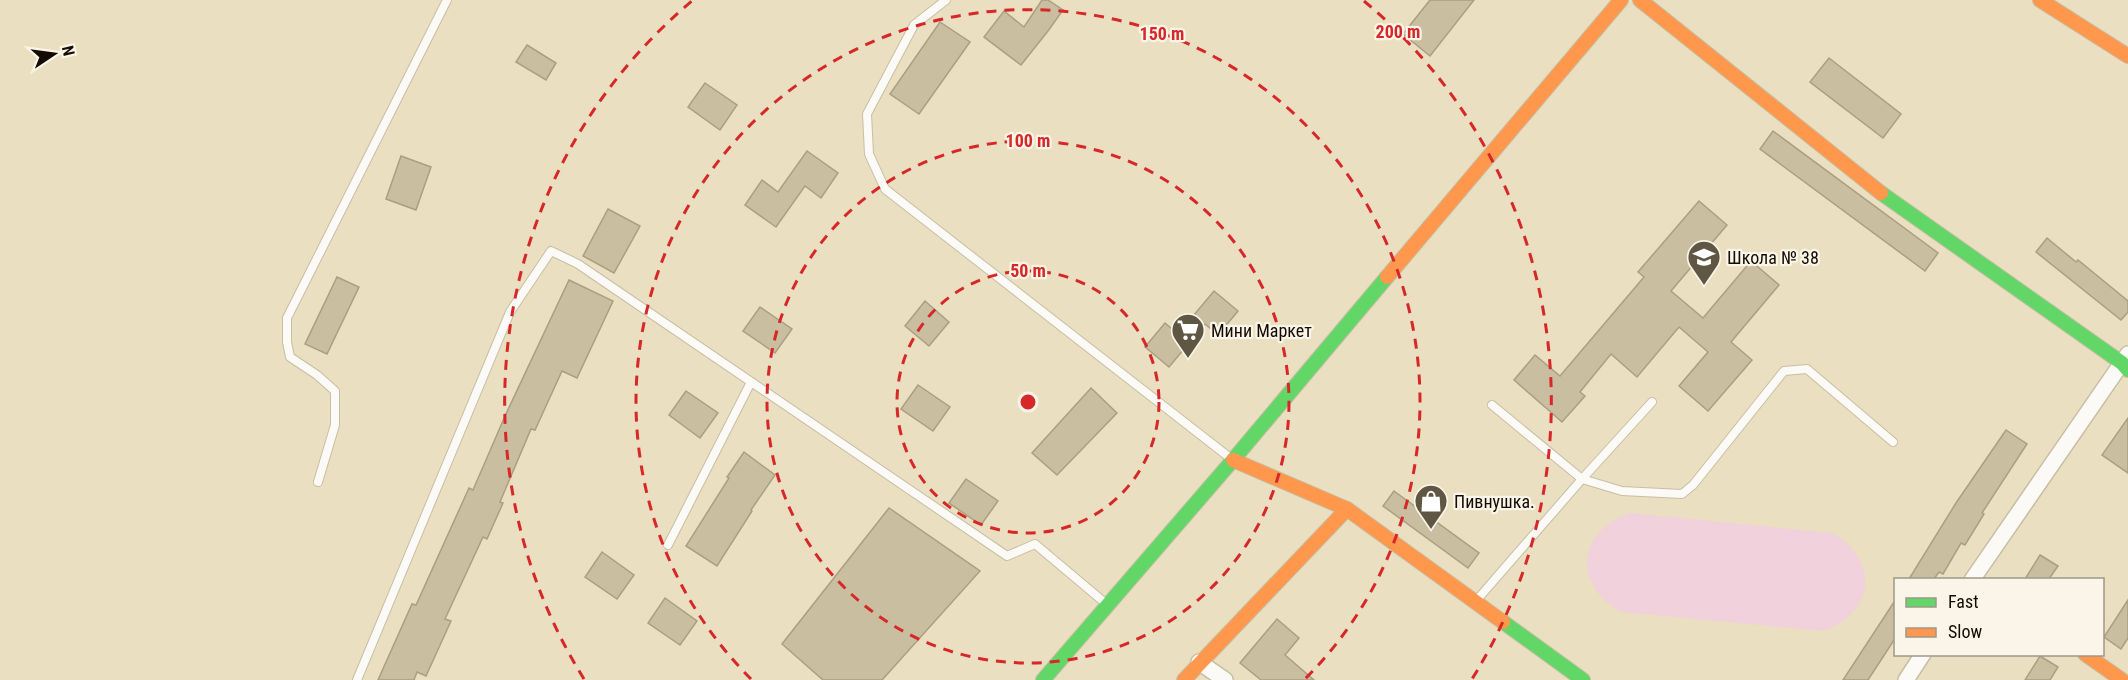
<svg xmlns="http://www.w3.org/2000/svg" width="2128" height="680" viewBox="0 0 2128 680" font-family="'Roboto Condensed',sans-serif">
<style>
.green{fill:#f1d1db}
.building{fill:#c9be9f;stroke:#a99f84;stroke-width:1.5}
.lines{fill:none;stroke-linecap:round;stroke-linejoin:round}
.lane-casing{stroke:#c8bea4;stroke-width:10}
.street-casing{stroke:#c8bea4;stroke-width:18}
.fast-casing{stroke:#c8bea4;stroke-width:16}
.slow-casing{stroke:#c8bea4;stroke-width:16}
.lane{stroke:#fcfaf6;stroke-width:8}
.street{stroke:#fcfaf6;stroke-width:15}
.fast{stroke:#63d668;stroke-width:14}
.slow{stroke:#ff974d;stroke-width:14}
.ring{fill:none;stroke:#d62828;stroke-width:3;stroke-dasharray:10 8}
.labels{text-anchor:middle;dominant-baseline:central;stroke-width:4.5;stroke-linejoin:round;paint-order:stroke}
.poi-label{font-size:18px;fill:#140c00;stroke:#faf5e8;text-anchor:start}
.centre{fill:#d62828;stroke:#faf5e8;stroke-width:3}
.ring-label{font-size:18px;text-anchor:middle;font-weight:bold;fill:#d62828;stroke:#faf5e8;stroke-width:4.5;stroke-linejoin:round;paint-order:stroke}
</style>
<rect width="100%" height="100%" fill="#eadfc0"/>
<path class="green" d="M1630,513l202,20c48,27 43,80 -9,98l-202,-19c-49,-28 -44,-81 9,-99z"/>
<g class="building">
<path d="M1042,0h6l15,10 -15,21 -27,34 -37,-28 20,-26 20,16z"/>
<path d="M1430,0h44l-44,56 -27,-22z"/>
<path d="M940,22l30,20 -51,72 -29,-20z"/>
<path d="M527,45l29,18 -10,17 -30,-18z"/>
<path d="M1829,58l72,56 -18,24 -73,-56z"/>
<path d="M705,83l32,22 -17,25 -32,-23z"/>
<path d="M1773,131l165,122 -13,18 -165,-122z"/>
<path d="M807,151l31,22 -17,25 -16,-12 -29,41 -31,-22 17,-25 16,12z"/>
<path d="M401,156l30,11 -15,43 -30,-11z"/>
<path d="M1699,201l28,24 -56,66 32,27 48,-57 28,24 -48,57 21,18 -44,51 -29,-25 29,-34 -29,-25 -42,50 -26,-23 -31,38 5,4 -23,26 -48,-42 21,-25 25,21 84,-99 -6,-5z"/>
<path d="M608,209l32,17 -26,47 -31,-17z"/>
<path d="M2047,238l29,24 2,-2 50,41v11l-7,8 -85,-68z"/>
<path d="M337,277l22,10 -32,67 -22,-10z"/>
<path d="M569,280l44,21 -36,77 -15,-7 -27,59 -4,-1 -31,73 3,1 -16,36 -4,-2 -38,82 6,2 -25,55 -9,-4 -3,8h-36l34,-76 4,1 53,-117 4,2 32,-74z"/>
<path d="M1214,291l24,20 -20,24 -13,-11 -36,43 -24,-20 20,-24 13,11z"/>
<path d="M925,301l24,21 -20,24 -24,-20z"/>
<path d="M760,307l32,22 -17,24 -32,-22z"/>
<path d="M918,385l32,22 -17,24 -32,-22z"/>
<path d="M1091,388l26,25 -60,62 -25,-22z"/>
<path d="M686,391l32,22 -18,25 -31,-23z"/>
<path d="M2128,418v55l-26,-18z"/>
<path d="M2006,430l21,14 -45,69 2,1 -19,31 -4,-2 -18,31 -4,-2 -5,7h-25l47,-76z"/>
<path d="M744,452l31,23 -24,35 1,1 -35,55 -31,-20 43,-68 -2,-1z"/>
<path d="M966,479l32,22 -17,24 -32,-22z"/>
<path d="M1394,491l85,62 -11,15 -85,-62z"/>
<path d="M889,508l91,63 -98,109h-59l-41,-36z"/>
<path d="M602,552l32,23 -17,24 -32,-22z"/>
<path d="M2040,555l18,11 -9,13h-24z"/>
<path d="M665,598l32,23 -17,24 -32,-22z"/>
<path d="M1896,599v38l-28,43h-25z"/>
<path d="M2128,600v38l-7,11 -17,-12z"/>
<path d="M1277,619l22,19 -14,17 29,25h-53l-21,-17z"/>
<path d="M2040,656l18,11 -8,13h-25z"/>
</g>
<g class="lines">
<defs>
<g id="lane">
<path d="M946,0l-32,25 -47,89 2,40 16,35 344,268"/>
<path d="M1492,405l90,74 40,12 60,3 11,-9 91,-114 23,-2 86,73"/>
<path d="M318,482l17,-57v-34l-18,-16 -27,-18 -3,-15v-24l160,-318"/>
<path d="M668,545l83,-163"/>
<path d="M1476,601l106,-122 70,-77"/>
<path d="M357,680l153,-368 41,-61 27,13 429,292 28,-12 69,58"/>
</g>
<g id="street">
<path d="M1972,580l156,-226"/>
<path d="M1199,662l26,18"/>
<path d="M1906,680l17,-26"/>
</g>
<g id="fast">
<path d="M1881,193l241,170 6,7"/>
<path d="M1503,622l80,58"/>
<path d="M1043,680l190,-220 154,-183"/>
</g>
<g id="slow">
<path d="M1640,0l241,193"/>
<path d="M2040,0l88,56"/>
<path d="M1387,277l234,-277"/>
<path d="M1233,460l114,49 156,113"/>
<path d="M2085,654l37,26"/>
<path d="M1184,680l163,-171"/>
</g>
</defs>
<use href="#lane" class="lane-casing"/>
<use href="#street" class="street-casing"/>
<use href="#fast" class="fast-casing"/>
<use href="#slow" class="slow-casing"/>
<use href="#lane" class="lane"/>
<use href="#street" class="street"/>
<use href="#fast" class="fast"/>
<use href="#slow" class="slow"/>
</g>
<g class="ring">
<circle cx="1028" cy="402" r="131"/>
<circle cx="1028" cy="402" r="261"/>
<path d="M751 679A392 392 0 1 1 1305 679"/>
<path d="M584 679A523 523 0 0 1 692 1M1364 1A523 523 0 0 1 1472 679"/>
</g>
<defs>
<symbol id="school-pin" viewBox="-11 -11 22 30"><path d="M0 17L-7.5 6A9.5 9.5 0 1 1 7.5 6Z" fill="#5f5643" stroke="#faf5e8"/><path d="M0-5L7-2L0 1L-7-2ZM-4 1L0 2.5L4 1V4Q0 6-4 4Z" fill="#fff"/></symbol>
<symbol id="supermarket-pin" viewBox="-11 -11 22 30"><path d="M0 17L-7.5 6A9.5 9.5 0 1 1 7.5 6Z" fill="#5f5643" stroke="#faf5e8"/><path d="M-6-5.5h2.5l.6 2H6L4.5 2H-2.5L-4.4-4H-6ZM-1.5 3.2a1.3 1.3 0 1 0 .1 0ZM3 3.2a1.3 1.3 0 1 0 .1 0Z" fill="#fff"/></symbol>
<symbol id="shop-pin" viewBox="-11 -11 22 30"><path d="M0 17L-7.5 6A9.5 9.5 0 1 1 7.5 6Z" fill="#5f5643" stroke="#faf5e8"/><path d="M-5-2.5h2.3a2.7 3.5 0 0 1 5.4 0H5L5.5 6h-11ZM-1.5-2.5h3a1.5 2.3 0 0 0-3 0Z" fill="#fff"/></symbol>
</defs>
<g fill-rule="evenodd">
<use href="#school-pin" x="1685" y="238" width="38" height="52"/>
<use href="#supermarket-pin" x="1169" y="311" width="38" height="52"/>
<use href="#shop-pin" x="1412" y="482" width="38" height="52"/>
</g>
<g class="labels">
<g class="poi-label">
<text x="1727" y="257">Школа № 38</text>
<text x="1211" y="330">Мини Маркет</text>
<text x="1454" y="501">Пивнушка.</text>
</g>
</g>
<circle cx="1028" cy="402" r="9" class="centre"/>
<g class="ring-label">
<text x="1398" y="38">200 m</text>
<text x="1162" y="40">150 m</text>
<text x="1028" y="147">100 m</text>
<text x="1028" y="277">50 m</text>
</g>
<rect x="1894" y="578" width="210" height="78" fill="#faf5e8" stroke="#9e988b" stroke-width="1.5"/>
<rect x="1906" y="598" width="30" height="9" fill="#63d668" stroke="#9e988b" stroke-width="1.5"/>
<text x="1948" y="608" font-size="18" fill="#140c00">Fast</text>
<rect x="1906" y="628" width="30" height="9" fill="#ff974d" stroke="#9e988b" stroke-width="1.5"/>
<text x="1948" y="638" font-size="18" fill="#140c00">Slow</text>
<g transform="translate(54 54) rotate(77)" stroke="#faf5e8" stroke-width="4.5" paint-order="stroke">
<path d="M0-4.5L10 22L0 15L-10 22Z" fill="#140c00"/>
<text y="-9" font-size="16" font-weight="bold" text-anchor="middle" fill="#140c00">N</text>
</g>
</svg>
